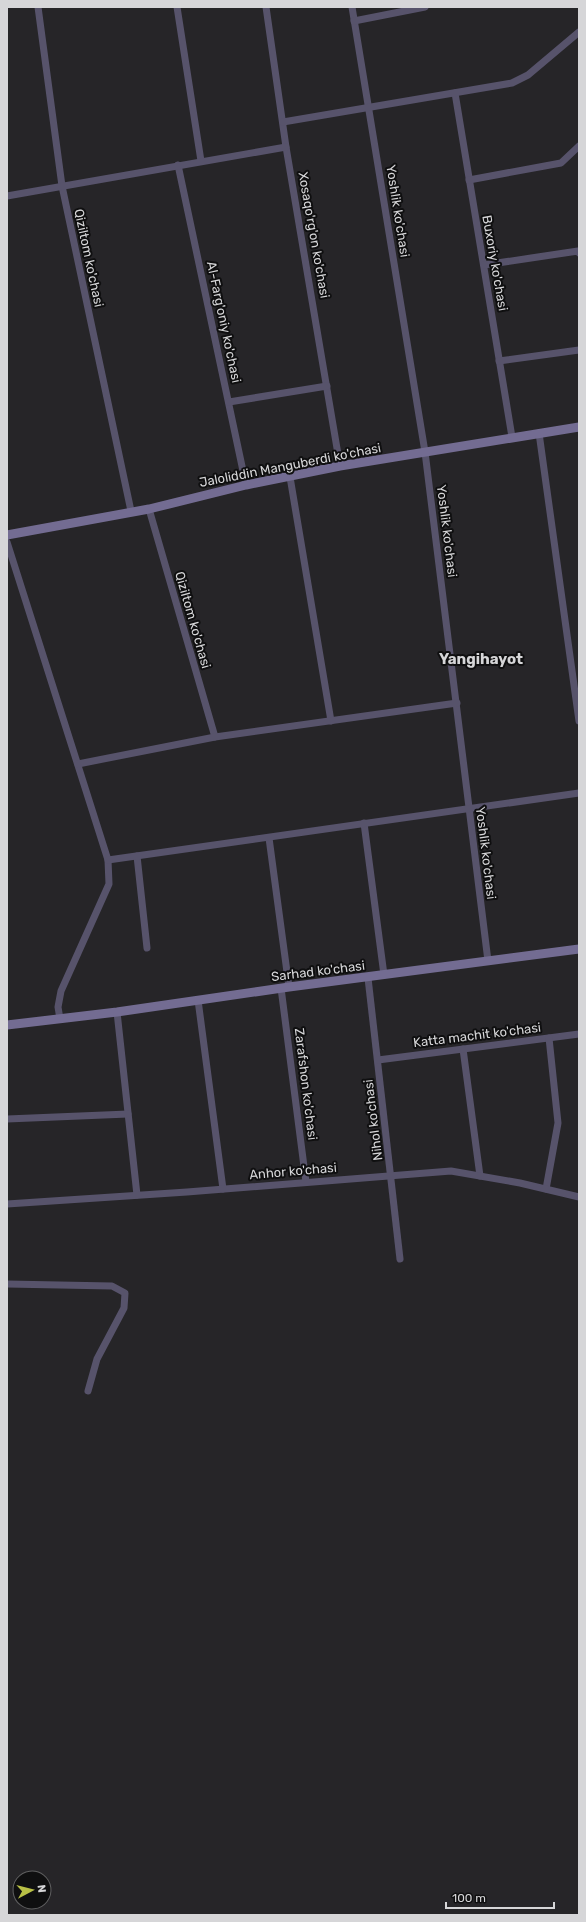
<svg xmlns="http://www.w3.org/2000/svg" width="586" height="1922" viewBox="0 0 586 1922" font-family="Rubik,sans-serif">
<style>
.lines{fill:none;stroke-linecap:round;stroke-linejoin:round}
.street{stroke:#57536b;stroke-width:7}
.secondary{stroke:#736c92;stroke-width:9}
.labels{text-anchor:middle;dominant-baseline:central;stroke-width:4;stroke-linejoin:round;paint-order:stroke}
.street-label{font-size:13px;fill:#d6d6d8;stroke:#0f0f10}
.quarter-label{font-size:15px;font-weight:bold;fill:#d6d6d8;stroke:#0f0f10}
</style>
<rect width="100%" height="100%" fill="#262528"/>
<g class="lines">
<g class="street">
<path d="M38,7l24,179 69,325"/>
<path d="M177,7l24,154"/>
<path d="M266,7l20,140 54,319"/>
<path d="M352,7l73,445 63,509"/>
<path d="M354,21l71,-14"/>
<path d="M455,93l57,344"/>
<path d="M283,122l229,-39 16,-8 51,-43"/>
<path d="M178,165l68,320"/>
<path d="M469,180l92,-17 18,-17"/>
<path d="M7,196l279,-49"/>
<path d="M484,265l94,-14 1,2"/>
<path d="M499,361l80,-11"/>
<path d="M229,402l98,-16"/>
<path d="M539,433l40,288"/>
<path d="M290,477l41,244"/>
<path d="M149,509l66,228"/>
<path d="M7,542l101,318 1,24 -48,107 -3,16 2,12"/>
<path d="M78,764l137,-27 242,-34"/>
<path d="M364,823l20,152"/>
<path d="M269,838l20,149"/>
<path d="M137,856l10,92"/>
<path d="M108,860l471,-67"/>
<path d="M368,978l32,281"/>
<path d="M281,988l25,194"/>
<path d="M198,1000l25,189"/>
<path d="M117,1012l20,183"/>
<path d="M463,1049l17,127"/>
<path d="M378,1060l201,-26"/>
<path d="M7,1119l121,-5"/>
<path d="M546,1189l12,-66 -9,-85"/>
<path d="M7,1204l180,-12 264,-21 69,12 59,14"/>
<path d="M7,1284l105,2 13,7 -1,15 -27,51 -9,32"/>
</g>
<g class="secondary">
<path d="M7,535l142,-26 97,-24 94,-19 239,-39"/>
<path d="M7,1025l110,-13 172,-25 290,-38"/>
</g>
</g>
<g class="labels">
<g class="street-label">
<text transform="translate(398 211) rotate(81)">Yoshlik ko'chasi</text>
<text transform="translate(314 235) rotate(80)">Xosaqo'rg'on ko'chasi</text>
<text transform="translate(89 258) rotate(78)">Qiziltom ko'chasi</text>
<text transform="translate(495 263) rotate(80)">Buxoriy ko'chasi</text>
<text transform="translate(224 322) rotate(78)">Al-Farg'oniy ko'chasi</text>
<text transform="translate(290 465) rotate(-11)">Jaloliddin Manguberdi ko'chasi</text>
<text transform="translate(447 531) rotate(83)">Yoshlik ko'chasi</text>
<text transform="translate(193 620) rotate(74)">Qiziltom ko'chasi</text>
<text transform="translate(486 853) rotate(83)">Yoshlik ko'chasi</text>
<text transform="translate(318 971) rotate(-7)">Sarhad ko'chasi</text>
<text transform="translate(477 1035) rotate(-7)">Katta machit ko'chasi</text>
<text transform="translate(306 1084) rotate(83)">Zarafshon ko'chasi</text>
<text transform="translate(373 1120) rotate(-97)">Nihol ko'chasi</text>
<text transform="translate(293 1171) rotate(-5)">Anhor ko'chasi</text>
</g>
<g class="quarter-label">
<text x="481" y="659">Yangihayot</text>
</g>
</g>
<rect width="586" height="1922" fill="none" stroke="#d6d6d8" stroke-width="16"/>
<g transform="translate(32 1890) rotate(83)"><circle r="19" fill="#0f0f10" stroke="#5f5f60"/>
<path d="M0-3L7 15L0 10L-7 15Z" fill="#b9c046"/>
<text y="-6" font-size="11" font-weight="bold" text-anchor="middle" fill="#d6d6d8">N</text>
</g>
<path d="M446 1902v6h108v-6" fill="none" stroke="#d6d6d8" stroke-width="2"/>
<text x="452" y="1902" font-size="12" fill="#d6d6d8" stroke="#0f0f10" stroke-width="3" paint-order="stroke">100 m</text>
</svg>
